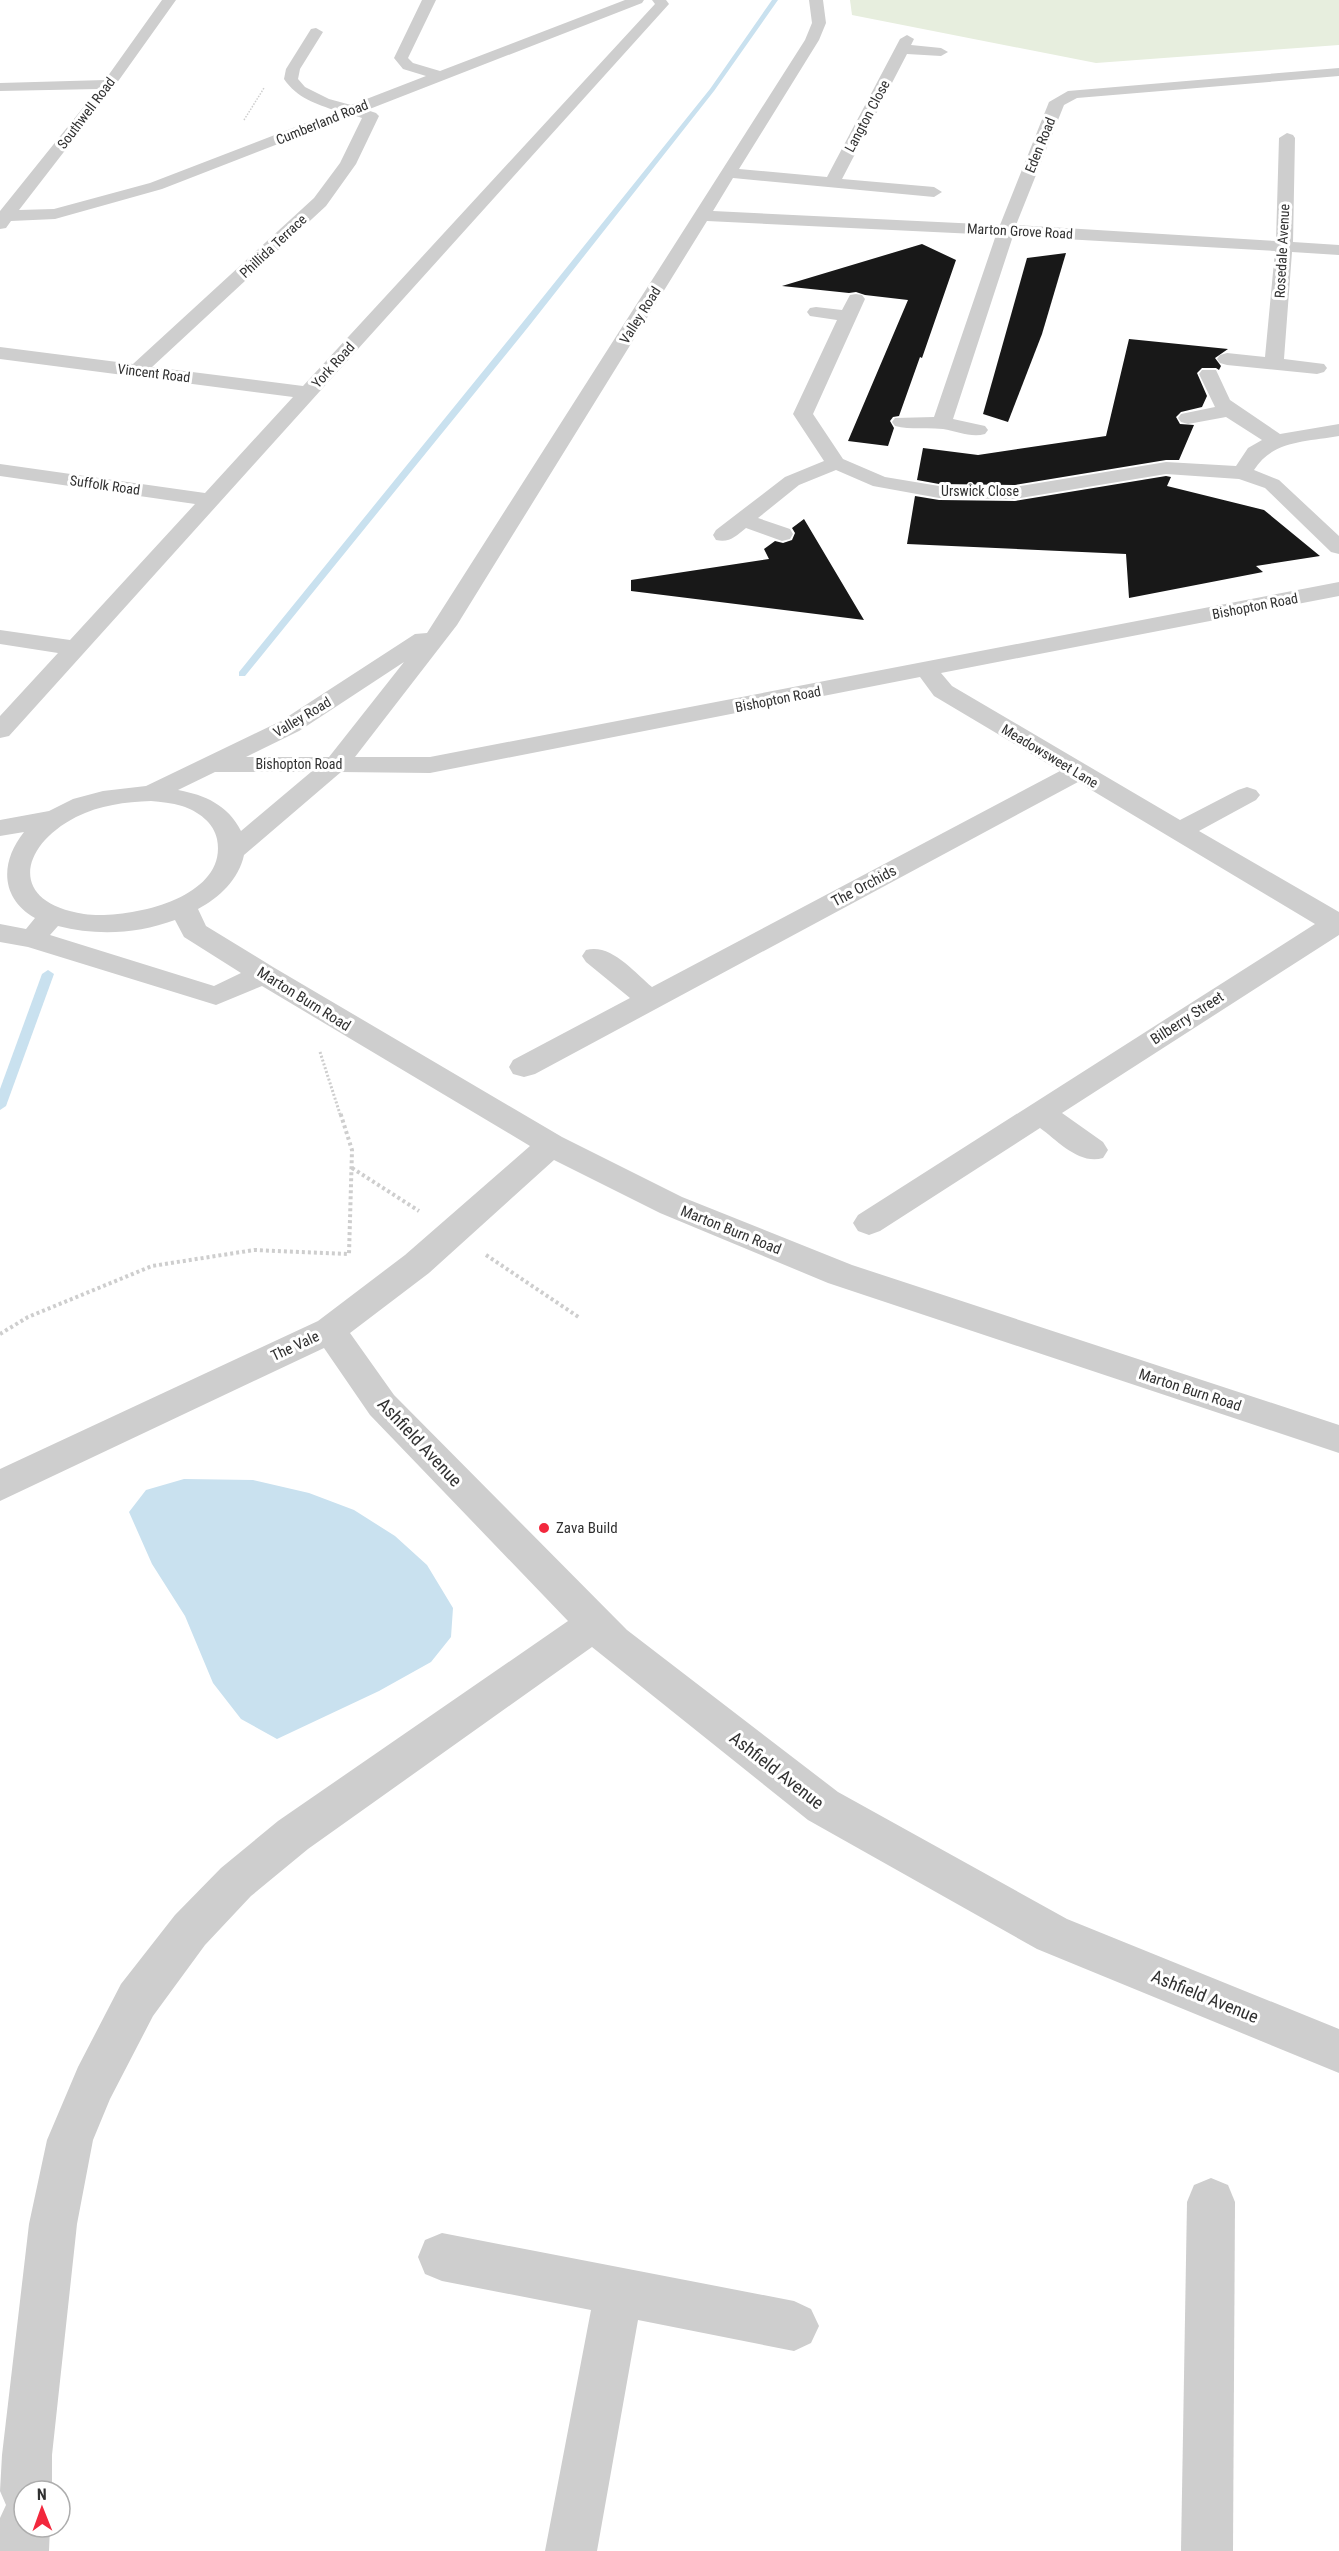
<svg xmlns="http://www.w3.org/2000/svg" width="1339" height="2551" viewBox="0 0 1339 2551" font-family="'Roboto Condensed',sans-serif">
<style>
.green{fill:#e7eede}
.water{fill:#c9e1ef}
.lines{fill:none;stroke-linecap:round;stroke-linejoin:round}
.stream{fill:#c9e1ef;fill-rule:evenodd}
.building{fill:#181818}
.path-far2{stroke:#cecece;stroke-width:1.5;stroke-dasharray:1.5 1.5;stroke-linecap:butt}
.path-far1{stroke:#cecece;stroke-width:3;stroke-dasharray:2 2;stroke-linecap:butt}
.path{stroke:#cecece;stroke-width:4;stroke-dasharray:3 3;stroke-linecap:butt}
.minor{fill:#cecece;fill-rule:evenodd}
.poi-dot{fill:#f2283d;stroke:#fff;stroke-width:2}
.labels{text-anchor:middle;dominant-baseline:central;stroke-width:6;stroke-linejoin:round;paint-order:stroke}
.far-street-label{font-size:14px;fill:#313131;stroke:#fff}
.street-label{font-size:15px;fill:#313131;stroke:#fff}
.poi-label{font-size:15px;fill:#313131;stroke:#fff;text-anchor:start}
.near-street-label{font-size:18px;fill:#313131;stroke:#fff}
</style>
<rect width="100%" height="100%" fill="#fff"/>
<path class="green" d="M850,0h489v45l-243,18 -244,-48z"/>
<path class="water" d="M184,1479l69,1 56,13 45,17 41,26 32,29 26,43 -2,29 -20,25 -52,29 -102,48 -36,-20 -28,-36 -28,-67 -33,-52 -23,-52 17,-22z"/>
<g class="lines">
<g class="stream">
<path d="M772,0h6l-64,91 -185,235 -284,350h-6v-4l284,-350 187,-233z"/>
<path d="M48,970l6,4 -48,132 -6,4v-21l42,-115z"/>
</g>
</g>
<g class="building">
<path d="M922,244l34,16 -34,98 -2,-1 -21,59 -6,1 -3,4 4,7 -6,18 -40,-5 60,-141 -43,-5 -9,-3 -7,1 -67,-7z"/>
<path d="M1066,253l-24,81 -34,88 -25,-8 44,-156z"/>
<path d="M1129,339l99,10 -13,9 6,8 -2,4 -3,-2h-14l-5,5 10,23 -5,11 -21,5 -5,5 4,7 14,1 -15,35h-13l-151,25 -76,-1 -22,-4 6,-32 55,7 128,-19z"/>
<path d="M1166,476l5,1 -4,9 97,24 56,46 -64,10 7,6 -134,26 -3,-44 -219,-10 8,-48 24,4 76,1z"/>
<path d="M804,519l60,101 -233,-29v-11l138,-21 -5,-10 11,-8 8,2 9,-3 3,-7 -3,-5z"/>
</g>
<g class="lines">
<path class="path-far2" d="M244,120l20,-32"/>
<path class="path-far1" d="M320,1052l20,62"/>
<g class="path">
<path d="M352,1168l67,43"/>
<path d="M486,1255l94,63"/>
<path d="M0,1334l28,-17 124,-51 102,-16 95,4 3,-104 -12,-38"/>
</g>
<g class="minor">
<path d="M162,0h14l-62,87 -95,123 35,-1 96,-26 187,-72c-21,-7 -40,-13 -53,-32l2,-10 25,-40 5,-1 7,4 -23,37 -2,10 7,8 24,12 22,6 75,-29 -23,-7 -9,-11 28,-58h14l-28,58 5,5 27,8 185,-71h19l-2,3 -275,107 9,3 3,3 -23,48 -30,42 -174,161 151,19 352,-382 -3,-4h14l3,4 -660,732 -9,2v-22l58,-63 -58,-9v-14l70,10 125,-136 -195,-28v-12l205,29 88,-96 -293,-38v-12l133,17 181,-166 26,-35 22,-45 -9,-3 -191,74 -107,30 -44,2 -5,7 -6,1v-18l98,-122 -98,2v-8l105,-3z"/>
<path d="M809,0h14l3,23 -7,17 -80,129 88,8 73,-138 7,-4 7,4 -3,6 30,3 7,4 -7,4 -34,-2 -65,125 92,8 8,5 -8,5 -201,-19 -20,33 287,14 49,-123 19,-11 271,-23v8l-262,22 -13,7 -48,120 260,16 3,-103 8,-5 6,2 2,3 -2,104 46,3v10l-47,-3 -8,107 40,5 3,4 -3,4 -7,2 -90,-9 -7,-2 -3,-4 3,-4 7,-2 38,4 10,-106 -262,-15 -60,183 32,7 3,4 -3,4c-14,4 -28,-3 -42,-5 -16,-2 -32,1 -48,-3l-3,-4 3,-4 39,-1 62,-182 -289,-14 -250,404 -102,132h75l909,-175v14l-398,77 11,13 228,134 58,-30 9,-3 9,3 4,5 -4,5 -57,31 140,81v23l-277,178 41,29 5,8 -5,8c-24,7 -45,-17 -63,-30l-160,103 -11,4 -11,-4 -5,-8 5,-8 457,-291 -237,-142 -543,292 -11,3 -11,-3 -4,-7 4,-7 117,-62 -44,-36 -4,-6 4,-6c25,-7 48,22 66,37l408,-216 -126,-75 -14,-19 -490,96 -89,-1 -97,83c-5,24 -25,43 -46,54l8,17 67,41 289,170 120,60 170,68 487,160v28l-511,-170 -168,-70 -106,-53 -125,113 -79,60 44,62 233,235 211,162 229,127 272,110v44l-302,-124 -229,-129 -216,-173 -284,202 -57,47 -46,49 -52,71 -43,83 -17,41 -16,84 -25,231v36h-28v36h26l-1,24h-49v-33l6,-13 -6,-14 2,-36 27,-231 18,-84 31,-73 43,-83 54,-69 46,-47 57,-47 290,-200 -198,-206 -46,-67 -324,153v-32l318,-148 87,-66 125,-109 -268,-160 -46,19 -188,-58 -28,-5v-18l26,5 9,-11c-35,-20 -35,-56 -11,-86l-24,4v-16l49,-9 24,-12 30,-8 43,-5 135,-65 134,-87 12,-1 378,-593 7,-17zM404,662l-75,95h-83l53,-26zM215,772h96l-70,59c-13,-26 -36,-36 -63,-41zM151,801c10,1 21,2 31,5 16,5 32,17 35,33 12,60 -90,81 -133,75 -75,-11 -66,-67 -8,-97 24,-12 49,-15 75,-16zM175,920l9,17 57,36 -27,13 -164,-51 8,-9c39,10 79,8 117,-6z"/>
<path d="M856,294l6,1 3,4 -52,115 30,45 42,18 54,9 76,1 151,-25 70,4 12,-18 14,-8 -36,-23 -38,7 -7,-2 -3,-4 3,-4 34,-7 -16,-33 3,-4h14l14,30 50,34 59,-10v12c-33,6 -66,4 -85,34l25,10 60,56v18l-8,-2 -66,-64 -26,-9 -73,-5 -151,25 -76,-1 -66,-12 -37,-16 -37,15 -41,33 32,11 3,5 -3,5 -8,2 -36,-13c-10,8 -16,15 -30,12l-3,-5 3,-5 69,-53 39,-16 -31,-47 44,-94 -27,-4 -3,-4 3,-4 6,-1 26,3 8,-15z"/>
<path d="M1211,2178l17,7 7,17 -2,349h-52l6,-349 7,-17z"/>
<path d="M442,2233l352,68 17,8 8,17 -8,17 -17,8 -156,-31 -41,231h-52l46,-241 -149,-29 -17,-7 -7,-17 7,-17z"/>
</g>
</g>
<circle class="poi-dot" cx="544" cy="1528" r="6"/>
<g class="labels">
<g class="far-street-label">
<text transform="translate(86 113) rotate(-53)">Southwell Road</text>
<text transform="translate(867 116) rotate(-62)">Langton Close</text>
<text transform="translate(322 122) rotate(-22)">Cumberland Road</text>
<text transform="translate(1040 145) rotate(-68)">Eden Road</text>
<text transform="translate(1020 231) rotate(3)">Marton Grove Road</text>
<text transform="translate(273 246) rotate(-43)">Phillida Terrace</text>
<text transform="translate(1282 251) rotate(-87)">Rosedale Avenue</text>
<text transform="translate(640 315) rotate(-58)">Valley Road</text>
<text transform="translate(333 365) rotate(-48)">York Road</text>
<text transform="translate(154 373) rotate(7)">Vincent Road</text>
<text transform="translate(105 485) rotate(8)">Suffolk Road</text>
<text x="980" y="491">Urswick Close</text>
<text transform="translate(1255 606) rotate(-11)">Bishopton Road</text>
<text transform="translate(778 699) rotate(-11)">Bishopton Road</text>
<text transform="translate(302 717) rotate(-31)">Valley Road</text>
<text transform="translate(1050 756) rotate(31)">Meadowsweet Lane</text>
<text x="299" y="764">Bishopton Road</text>
</g>
<g class="street-label">
<text transform="translate(864 886) rotate(-28)">The Orchids</text>
<text transform="translate(304 999) rotate(32)">Marton Burn Road</text>
<text transform="translate(1187 1018) rotate(-33)">Bilberry Street</text>
<text transform="translate(731 1230) rotate(22)">Marton Burn Road</text>
<text transform="translate(295 1346) rotate(-25)">The Vale</text>
<text transform="translate(1190 1390) rotate(18)">Marton Burn Road</text>
</g>
<g class="poi-label">
<text x="556" y="1528">Zava Build</text>
</g>
<g class="near-street-label">
<text transform="translate(420 1442) rotate(47)">Ashfield Avenue</text>
<text transform="translate(777 1770) rotate(38)">Ashfield Avenue</text>
<text transform="translate(1205 1996) rotate(22)">Ashfield Avenue</text>
</g>
</g>
<g transform="translate(42 2509) rotate(359)"><circle r="28" fill="#ffffff" stroke="#adadad" stroke-width="1.5"/>
<path d="M0-4.5L10 22L0 15L-10 22Z" fill="#f2283d"/>
<text y="-9" font-size="16" font-weight="bold" text-anchor="middle" fill="#313131">N</text>
</g>
</svg>
